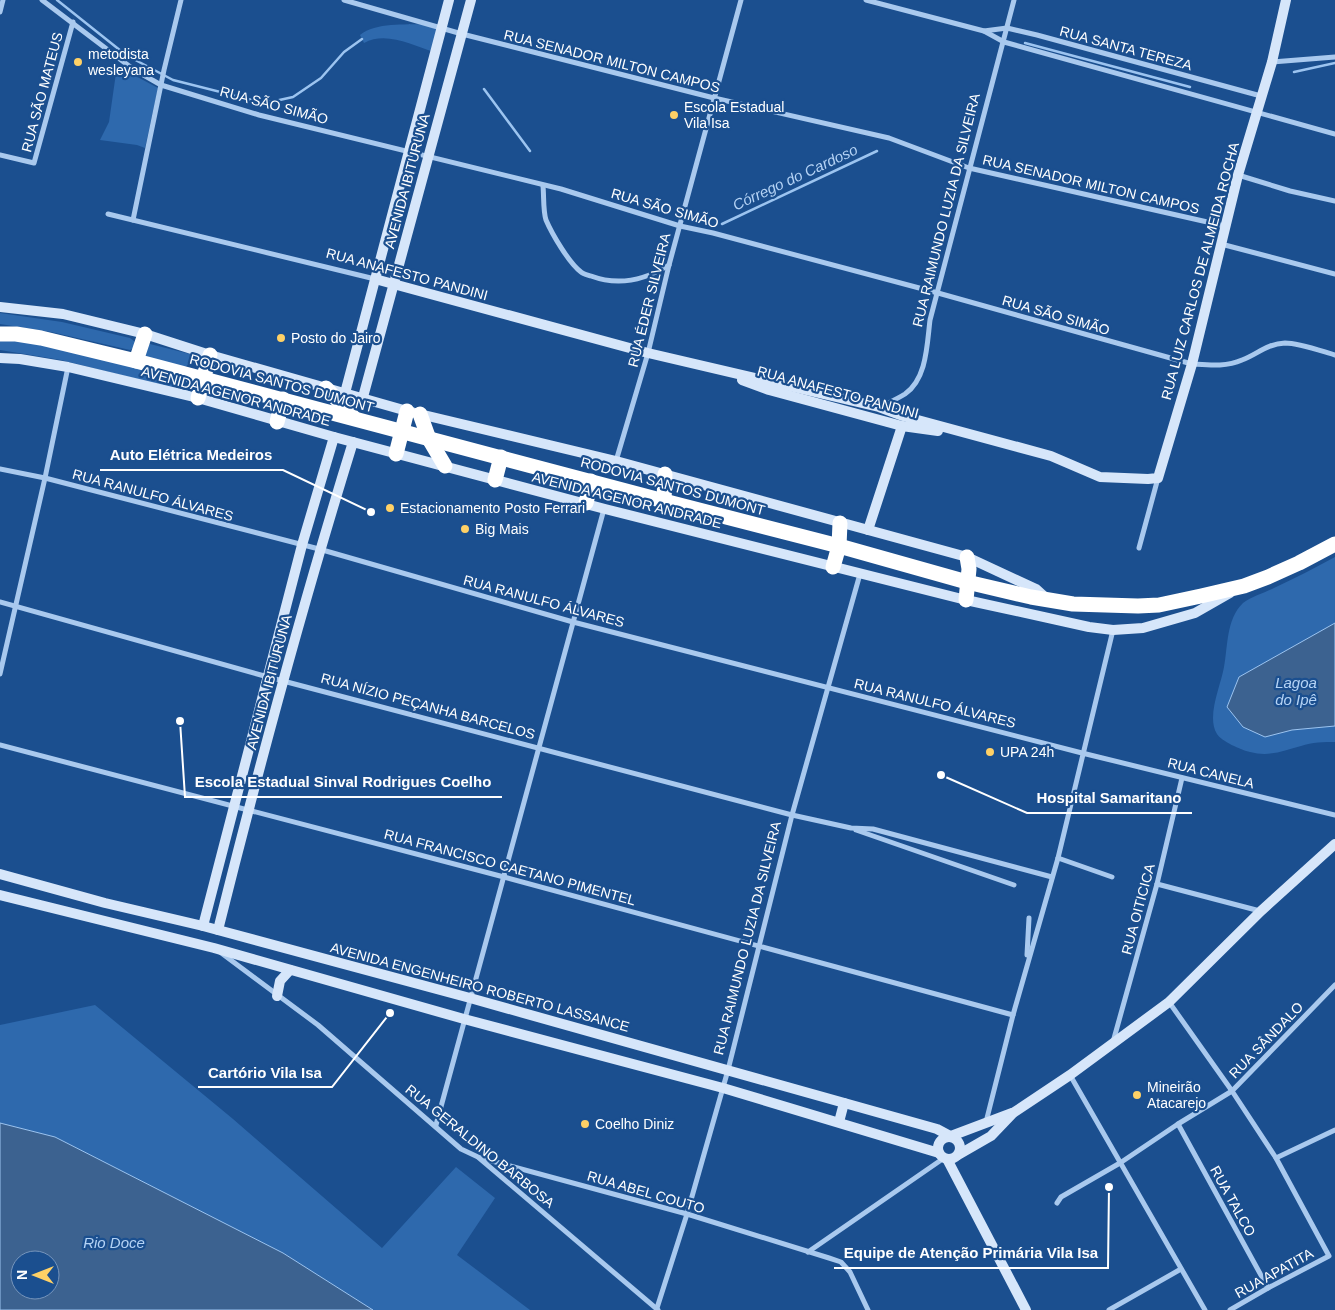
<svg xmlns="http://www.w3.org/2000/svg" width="1335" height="1310" viewBox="0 0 1335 1310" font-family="Helvetica,sans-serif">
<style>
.green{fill:#2e69ad}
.water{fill:#3c6290;stroke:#9cc4f0;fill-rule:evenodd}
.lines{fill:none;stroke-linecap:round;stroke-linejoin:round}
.stream{stroke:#9cc4f0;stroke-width:2.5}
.street{stroke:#a9c9ee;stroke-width:5}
.secondary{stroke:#d6e6fa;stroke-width:10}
.highway{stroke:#fff;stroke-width:15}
.poi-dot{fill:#ffd166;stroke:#1b4f8f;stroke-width:2}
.labels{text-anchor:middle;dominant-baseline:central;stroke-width:4.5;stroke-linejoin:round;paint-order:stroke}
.street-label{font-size:14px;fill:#fff;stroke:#1b4f8f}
.poi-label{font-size:14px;fill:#fff;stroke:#1b4f8f;text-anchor:start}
.water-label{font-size:15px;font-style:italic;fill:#b5d3f5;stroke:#1b4f8f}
.leader{fill:none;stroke:#fff;stroke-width:2}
.callout-dot{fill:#fff;stroke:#1b4f8f;stroke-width:2}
.callout-label{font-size:15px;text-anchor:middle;font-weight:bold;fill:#fff;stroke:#1b4f8f;stroke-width:4.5;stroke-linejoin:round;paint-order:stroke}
</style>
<rect width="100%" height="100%" fill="#1b4f8f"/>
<g class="green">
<path d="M425,24l16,4 -7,24c-22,-7 -48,-21 -70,-9l-4,-8c16,-13 45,-10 65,-11z"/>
<path d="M117,66l41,22 -13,60 -8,-3 -37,-5 9,-18z"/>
<path d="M0,313l62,9 68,16 4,3v7l-4,2 -79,-18 -51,-8z"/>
<path d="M0,339l37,4 135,34 4,5 -2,4 -5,1 -108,-27 -61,-10z"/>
<path d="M150,344l40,10c1,6 0,10 -5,13l-40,-9 1,-13z"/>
<path d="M1335,557v185c-11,0 -23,0 -34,4 -18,5 -32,11 -51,6 -9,-2 -29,-11 -33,-18 -11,-17 4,-49 7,-67 4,-20 2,-48 19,-64 9,-7 21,-10 31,-15 21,-10 41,-20 61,-31z"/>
<path d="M95,1005l138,114 149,129 74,-81 39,31 -38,57 73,55h-157l-90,-57 -228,-116 -55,-14v-98z"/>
</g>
<g class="water">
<path d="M1335,623v103l-43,4 -27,7 -22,-10 -16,-20 12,-30z"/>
<path d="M0,1123l55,14 228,116 90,57h-373zM20,1260h30v30h-30z"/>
</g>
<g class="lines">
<g class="stream">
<path d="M57,0l69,55 47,25 87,22 15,-1 18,-4 28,-19 23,-26 18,-13"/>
<path d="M1025,43l165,44"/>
<path d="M1294,72l41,-9"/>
<path d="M484,89l46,62"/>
<path d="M722,224l155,-73"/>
</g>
<g class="street">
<path d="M42,0l91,69 28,16 98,30 302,74 119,37 33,7 225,60 254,71c17,1 34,3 50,-4 16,-6 24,-16 43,-17 14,0 36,8 50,12"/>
<path d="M344,0l118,34 252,64 175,40 80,30 256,58"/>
<path d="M866,0l118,31 20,11 331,92"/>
<path d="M0,12l3,-12"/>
<path d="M984,31l23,-3 30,7 224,61"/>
<path d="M1272,62l63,-5"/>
<path d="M0,155l34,8 39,-141"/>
<path d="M1238,175l52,16 45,10"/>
<path d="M543,186c1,10 0,25 3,34 6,14 23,43 35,52 2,2 7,3 10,4 27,10 54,4 78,-11"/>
<path d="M108,214l267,65"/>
<path d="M133,220l31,-150 17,-70"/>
<path d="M1221,244l114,30"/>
<path d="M880,407c8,-4 17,-8 25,-13 22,-15 22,-50 25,-74l84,-320"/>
<path d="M616,461l32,-108 21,-88 72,-265"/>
<path d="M0,469l45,9 274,71 254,73 509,131 253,62"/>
<path d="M1139,548l19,-70"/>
<path d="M0,602l268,75 524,138 59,13 22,1 179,48"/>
<path d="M0,674l45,-196 23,-111"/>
<path d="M0,745l504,132 509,138"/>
<path d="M856,830l158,55"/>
<path d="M1058,858l54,19"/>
<path d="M1157,884l103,27"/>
<path d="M220,952l98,73 143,124 17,8 180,153"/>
<path d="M1027,955l2,-37"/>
<path d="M1169,1002l63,89 44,67 53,98 -61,32 -38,22"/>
<path d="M1113,1042l44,-158 25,-106"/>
<path d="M1070,1075l135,235"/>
<path d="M986,1122l27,-107 45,-157 55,-228"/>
<path d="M1178,1124l90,164"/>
<path d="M436,1125l168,-616"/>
<path d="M481,1158l206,56 142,44 12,4 9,10 18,38"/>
<path d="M1276,1158l59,-28"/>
<path d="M1057,1203l4,-6 59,-34 58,-39 54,-33 103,-106"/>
<path d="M808,1252l136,-94"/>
<path d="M657,1308l30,-94 41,-144 64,-255 68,-241"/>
<path d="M1109,1310l72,-41"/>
</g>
<g class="secondary">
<path d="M375,279l273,74 231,54 24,9 148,40 49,21 48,2 10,-1 34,-114 46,-189 34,-113 14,-62"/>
<path d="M0,307l63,7 82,20 65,21 197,56 209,50 351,96 69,32 11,10"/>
<path d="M0,358l20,1 48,8 130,31 136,39 271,72 361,91 123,27 24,3 30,-2 52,-15 35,-20"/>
<path d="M742,380l27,10 133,36 36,5"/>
<path d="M345,393l104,-393"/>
<path d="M363,397l108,-397"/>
<path d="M868,530l34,-104"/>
<path d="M0,874l105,29 98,23 267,72 467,131 13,7"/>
<path d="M0,895l214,53 250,71 259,69 216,65"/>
<path d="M203,926l99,-381 32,-108"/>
<path d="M218,930c41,-164 85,-327 135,-488"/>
<path d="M277,996l3,-15 10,-11"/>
<path d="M839,1122l5,-19"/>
<path d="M951,1136l61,-23"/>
<circle cx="949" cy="1148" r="11"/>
<path d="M958,1155l33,-19 22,-23 57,-38 99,-73 92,-91 74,-67"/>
<path d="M947,1159l79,151"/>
</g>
<g class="highway">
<path d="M0,334h16l25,4 95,23 528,140 175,45 128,36 64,15 42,7 65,2 21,-1 42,-9 43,-10 24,-9 31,-14 36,-19"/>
<path d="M136,361l9,-27"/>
<path d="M326,388l28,30"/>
<path d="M198,398l12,-43"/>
<path d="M420,414l9,25 16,27"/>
<path d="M277,422l6,-23"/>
<path d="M396,454l11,-43"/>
<path d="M495,480l6,-23"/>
<path d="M664,501l1,-27"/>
<path d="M586,503l5,-22"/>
<path d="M833,567l6,-21 1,-23"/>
<path d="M966,600l3,-31 -2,-12"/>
</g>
</g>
<g class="poi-dot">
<circle cx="78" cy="62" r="5"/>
<circle cx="674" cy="115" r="5"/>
<circle cx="281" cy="338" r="5"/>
<circle cx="390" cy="508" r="5"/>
<circle cx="465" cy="529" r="5"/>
<circle cx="990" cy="752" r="5"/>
<circle cx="1137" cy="1095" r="5"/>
<circle cx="585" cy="1124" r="5"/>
</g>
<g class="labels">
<g class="street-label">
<text transform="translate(1126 48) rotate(15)">RUA SANTA TEREZA</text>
<text transform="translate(612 61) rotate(14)">RUA SENADOR MILTON CAMPOS</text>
<text transform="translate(42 92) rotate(-75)">RUA SÃO MATEUS</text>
<text transform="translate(274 105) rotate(15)">RUA SÃO SIMÃO</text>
<text transform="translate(407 181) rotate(-75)">AVENIDA IBITURUNA</text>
<text transform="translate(1091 184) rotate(13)">RUA SENADOR MILTON CAMPOS</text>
<text transform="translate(665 208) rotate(16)">RUA SÃO SIMÃO</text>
<text transform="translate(946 210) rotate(-76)">RUA RAIMUNDO LUZIA DA SILVEIRA</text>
<text transform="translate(1200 271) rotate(-75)">RUA LUIZ CARLOS DE ALMEIDA ROCHA</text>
<text transform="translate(407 274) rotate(15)">RUA ANAFESTO PANDINI</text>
<text transform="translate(649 300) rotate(-76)">RUA ÉDER SILVEIRA</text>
<text transform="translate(1056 315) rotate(16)">RUA SÃO SIMÃO</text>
<text transform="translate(282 383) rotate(15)">RODOVIA SANTOS DUMONT</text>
<text transform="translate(838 392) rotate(15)">RUA ANAFESTO PANDINI</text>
<text transform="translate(236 396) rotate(15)">AVENIDA AGENOR ANDRADE</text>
<text transform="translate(673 486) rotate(15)">RODOVIA SANTOS DUMONT</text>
<text transform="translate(153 495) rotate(15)">RUA RANULFO ÁLVARES</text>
<text transform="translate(627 500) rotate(14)">AVENIDA AGENOR ANDRADE</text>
<text transform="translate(544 601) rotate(15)">RUA RANULFO ÁLVARES</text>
<text transform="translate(269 682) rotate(-75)">AVENIDA IBITURUNA</text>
<text transform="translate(935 703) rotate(14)">RUA RANULFO ÁLVARES</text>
<text transform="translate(428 706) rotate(15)">RUA NÍZIO PEÇANHA BARCELOS</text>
<text transform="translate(1211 773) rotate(14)">RUA CANELA</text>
<text transform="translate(510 867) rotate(15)">RUA FRANCISCO CAETANO PIMENTEL</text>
<text transform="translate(1138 909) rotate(-75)">RUA OITICICA</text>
<text transform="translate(747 938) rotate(-76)">RUA RAIMUNDO LUZIA DA SILVEIRA</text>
<text transform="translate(480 987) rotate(15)">AVENIDA ENGENHEIRO ROBERTO LASSANCE</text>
<text transform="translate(1266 1040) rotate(-46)">RUA SÂNDALO</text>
<text transform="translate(480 1146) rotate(39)">RUA GERALDINO BARBOSA</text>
<text transform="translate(646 1192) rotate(16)">RUA ABEL COUTO</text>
<text transform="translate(1233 1201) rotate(61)">RUA TALCO</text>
<text transform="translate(1274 1273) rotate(-29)">RUA APATITA</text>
</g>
<g class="poi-label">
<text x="88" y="54">metodista<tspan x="88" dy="16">wesleyana</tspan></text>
<text x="684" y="107">Escola Estadual<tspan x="684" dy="16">Vila Isa</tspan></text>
<text x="291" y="338">Posto do Jairo</text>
<text x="400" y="508">Estacionamento Posto Ferrari</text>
<text x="475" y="529">Big Mais</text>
<text x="1000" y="752">UPA 24h</text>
<text x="1147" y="1087">Mineirão<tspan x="1147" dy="16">Atacarejo</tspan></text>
<text x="595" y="1124">Coelho Diniz</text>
</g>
<g class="water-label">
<text transform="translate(795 177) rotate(-25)">Córrego do Cardoso</text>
<text x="1296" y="682">Lagoa<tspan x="1296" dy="17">do Ipê</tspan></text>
<text x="114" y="1242">Rio Doce</text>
</g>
</g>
<path class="leader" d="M371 512L283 470H100M180 721L185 797H502M941 775L1027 813H1192M390 1013L332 1087H198M1109 1187L1108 1268H834"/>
<g class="callout-dot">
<circle cx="371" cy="512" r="5"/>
<circle cx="180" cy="721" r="5"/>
<circle cx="941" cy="775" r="5"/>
<circle cx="390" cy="1013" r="5"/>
<circle cx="1109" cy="1187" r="5"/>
</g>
<g class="callout-label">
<text x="191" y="460">Auto Elétrica Medeiros</text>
<text x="343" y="787">Escola Estadual Sinval Rodrigues Coelho</text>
<text x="1109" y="803">Hospital Samaritano</text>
<text x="265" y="1078">Cartório Vila Isa</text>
<text x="971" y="1258">Equipe de Atenção Primária Vila Isa</text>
</g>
<g transform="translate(35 1275) rotate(270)"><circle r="24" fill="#1b4f8f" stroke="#7695bc"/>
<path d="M0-4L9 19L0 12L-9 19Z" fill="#ffd166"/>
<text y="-8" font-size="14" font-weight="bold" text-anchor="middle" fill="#ffffff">N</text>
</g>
</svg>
